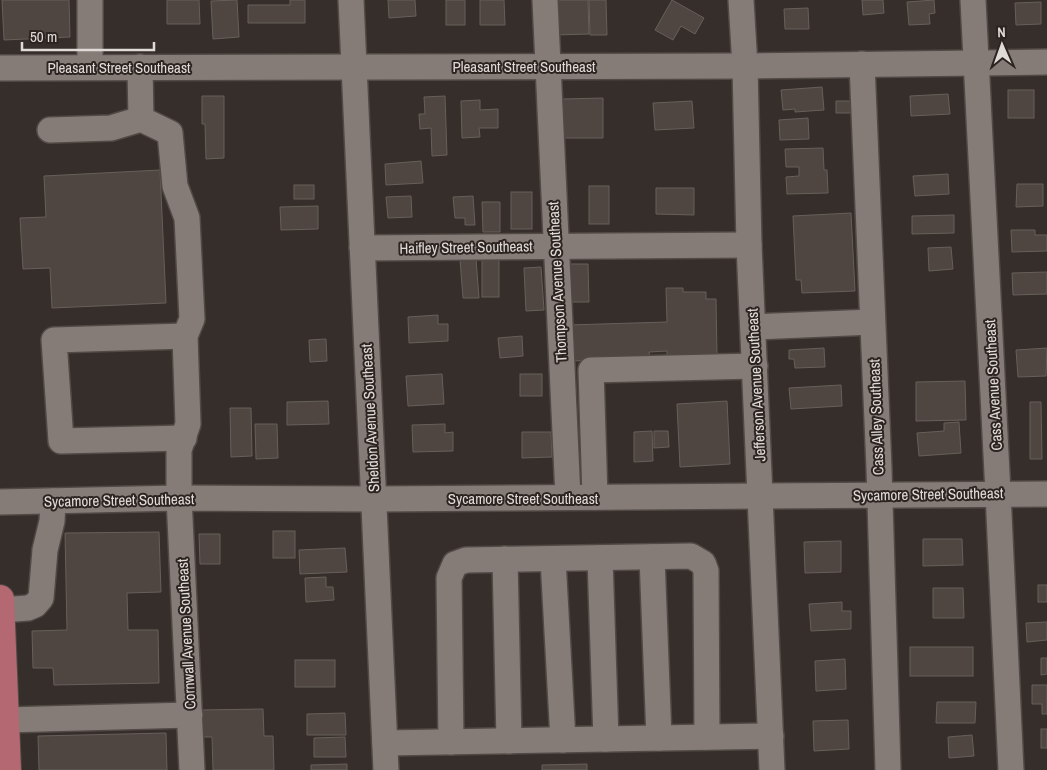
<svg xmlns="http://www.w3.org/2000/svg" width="1047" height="770" viewBox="0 0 1047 770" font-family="'Archivo Narrow',sans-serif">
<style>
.building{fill:#4f4641;stroke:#675f59}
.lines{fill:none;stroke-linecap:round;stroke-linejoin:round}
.minor-casing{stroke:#514945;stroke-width:28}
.major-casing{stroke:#514945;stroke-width:30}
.minor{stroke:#867c77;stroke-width:25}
.major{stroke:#b46871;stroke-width:28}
.labels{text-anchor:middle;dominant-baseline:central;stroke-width:4;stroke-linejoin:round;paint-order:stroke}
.street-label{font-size:15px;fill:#e1dbd8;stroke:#2c2420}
</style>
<rect width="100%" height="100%" fill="#362e2a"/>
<g class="building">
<path d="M2,0h67l1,37 -66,3z"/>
<path d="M167,0h32l1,24h-33z"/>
<path d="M237,0l2,37 -26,2 -2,-38z"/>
<path d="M290,0h15v23h-57v-18h42z"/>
<path d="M388,0h27l1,16 -27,2z"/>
<rect x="446" y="0" width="19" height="25"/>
<path d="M480,0h24l1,25h-25z"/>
<path d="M554,0h34l1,34 -34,1z"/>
<path d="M589,0h17l1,35h-17z"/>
<path d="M672,0l32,18 -9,16 -14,-8 -8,14 -18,-10z"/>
<path d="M862,0h21l1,13 -21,2z"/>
<path d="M934,0l1,13 -6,1 1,10 -21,1 -2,-23z"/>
<path d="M1041,2v22l-25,1 -1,-22z"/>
<path d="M808,8l1,21h-24l-1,-20z"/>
<path d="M822,87l2,23 -29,2v-3l-12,1 -2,-20z"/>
<rect x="1008" y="90" width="26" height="28"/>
<path d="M948,94l2,20 -39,2 -1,-20z"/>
<path d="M202,96h22v62l-18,1 -1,-35h-3z"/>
<path d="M445,96l2,59 -15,1 -1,-28 -11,1 -1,-15h6l-1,-17z"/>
<path d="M603,98v40h-41v-39z"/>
<path d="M480,100v10l18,-1v19h-19l1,9 -18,1 -1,-37z"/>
<path d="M692,101l2,27 -39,2 -2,-27z"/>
<path d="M836,101h15l1,12h-16z"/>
<path d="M808,118l1,21 -29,1 -1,-20z"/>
<path d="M823,148l1,22h3l1,23 -41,1 -1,-17 13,-1v-9h-13l-1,-18z"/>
<path d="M421,161l2,22 -37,2 -1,-21z"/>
<path d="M160,170l6,133 -114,5 -2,-40 -27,1 -3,-51 26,-1 -2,-41z"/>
<path d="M948,174l1,20 -34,2 -2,-20z"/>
<path d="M1017,184h26v22l-27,1z"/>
<rect x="294" y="185" width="20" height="14"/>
<rect x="589" y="186" width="20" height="38"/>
<path d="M656,188h38v27l-38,-1z"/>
<rect x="511" y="192" width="21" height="37"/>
<path d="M411,196l1,21 -24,1 -2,-21z"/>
<path d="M473,196l2,29h-10v-7h-10l-2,-21z"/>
<path d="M482,202h18v30h-17z"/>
<path d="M318,206v23l-37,1 -1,-23z"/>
<path d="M851,213l4,78 -53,2 -1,-13h-5l-3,-64z"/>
<path d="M954,215v18l-42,1v-18z"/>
<path d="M1011,230h24v5h12v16l-35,1z"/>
<path d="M951,247l2,22 -24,2 -1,-23z"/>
<path d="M476,259l3,39h-16l-3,-38z"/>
<rect x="482" y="259" width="17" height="38"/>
<path d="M566,264h22l1,38h-22z"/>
<path d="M541,267l3,43 -18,1 -2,-43z"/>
<path d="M1047,272v22l-34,1 -1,-22z"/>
<path d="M666,288h17v4h23v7h10l1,56 -50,2v-6l-18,1 1,7 -81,2 -1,-36 99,-3z"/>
<path d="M438,315v9h10v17l-39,2 -1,-26z"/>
<path d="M522,336l1,20 -23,2 -2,-20z"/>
<path d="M326,339l1,22 -17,1 -1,-22z"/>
<path d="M824,348l1,19 -30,1 -1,-9h-5v-9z"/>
<path d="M1047,348l-1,28 -28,1 -2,-27z"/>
<path d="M442,374l2,30 -36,2 -2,-30z"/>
<rect x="520" y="374" width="22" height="22"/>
<path d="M965,381l1,39 -50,1v-39z"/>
<path d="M841,385l1,21 -51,3 -2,-21z"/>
<path d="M328,401l1,23 -42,1v-23z"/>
<path d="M727,401l3,63 -50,3 -3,-63z"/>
<path d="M1030,402h11l1,57h-12z"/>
<path d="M230,408h21l1,48 -21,1z"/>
<path d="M959,422l2,31 -42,3 -2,-23 27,-2v-8z"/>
<path d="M255,424h22l1,34 -22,1z"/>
<path d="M445,424v9l8,-1v19l-40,1 -1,-27z"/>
<path d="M652,431l1,30 -19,1v-30z"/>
<path d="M654,431h14l1,16 -15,1z"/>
<path d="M522,432h29l1,25 -30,1z"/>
<rect x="273" y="531" width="22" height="27"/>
<path d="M159,532l2,60 -34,1 1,37h30l1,53 -105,2 -1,-17h-20l-1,-37 35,-1 -2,-97z"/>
<path d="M199,534h21v30h-20z"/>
<path d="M923,539h39l1,26 -40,1z"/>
<path d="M841,541v31l-36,1 -1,-31z"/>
<path d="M345,548l2,24 -47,2 -1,-24z"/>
<path d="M326,577v10h7l1,13 -28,2 -1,-24z"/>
<rect x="1038" y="585" width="9" height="17"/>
<path d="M933,588h30l1,30h-31z"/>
<path d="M842,602v9h9v18l-40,2 -2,-27z"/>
<path d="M1047,622v18l-20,2 -1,-19z"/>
<rect x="910" y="647" width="63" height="29"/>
<path d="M1041,658h6v16l-6,1z"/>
<path d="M845,659l1,30 -30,2 -1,-30z"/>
<rect x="295" y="660" width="40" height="27"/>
<path d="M1032,685h15v29h-5v-10h-10z"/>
<path d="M937,702h39l-1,21h-39z"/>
<path d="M263,709l1,27h9l1,34h-61l-1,-33h-13v-27z"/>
<path d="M345,713l1,22h-39v-21z"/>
<path d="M848,720l1,29 -35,2 -1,-30z"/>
<rect x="1041" y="729" width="6" height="19"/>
<path d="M166,733l1,37h-128l-1,-34z"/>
<path d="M972,735l2,21 -25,2 -1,-21z"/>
<path d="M345,737l1,20h-32v-19z"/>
<path d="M347,764v6h-36v-5z"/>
<path d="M587,764v6h-45v-5z"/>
</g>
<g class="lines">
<defs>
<g id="minor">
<path d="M351,0l35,770"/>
<path d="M545,0l23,497"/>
<path d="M741,0l4,66 4,179 23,525"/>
<path d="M973,0l25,493 13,277"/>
<path d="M862,64l17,404 9,302"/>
<path d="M90,67v-67"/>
<path d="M140,67l1,52 29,14 5,53 12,32 5,101 -7,17 3,88 -9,26v48l13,272"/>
<path d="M0,68l745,-2 302,-4"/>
<path d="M50,130l61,-2 30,-9"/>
<path d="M362,248l387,-3"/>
<path d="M753,327l119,-5"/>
<path d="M184,438l-123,3 -7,-101 131,-4"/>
<path d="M595,497l-4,-127 164,-4"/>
<path d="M0,502l179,-4 196,1 672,-5"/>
<path d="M652,557l7,181"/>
<path d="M600,558l6,181"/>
<path d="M505,559l4,182"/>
<path d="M553,559l10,181"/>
<path d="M1,610l27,-2 7,-3 6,-7 4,-48 7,-29 1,-20"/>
<path d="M5,720l185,-5"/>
<path d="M451,742l-2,-164 6,-14 11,-4 225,-4 12,7 3,8 1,166"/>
<path d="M385,743l386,-7"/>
</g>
<path id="major" d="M0,599l7,171"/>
</defs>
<use href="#minor" class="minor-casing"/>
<use href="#major" class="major-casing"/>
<use href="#minor" class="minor"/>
<use href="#major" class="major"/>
</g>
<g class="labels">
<g class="street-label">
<text x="524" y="66">Pleasant Street Southeast</text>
<text x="119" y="67">Pleasant Street Southeast</text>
<text transform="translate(466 247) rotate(-1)">Haifley Street Southeast</text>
<text transform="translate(557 282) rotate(-93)">Thompson Avenue Southeast</text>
<text transform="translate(756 385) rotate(-93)">Jefferson Avenue Southeast</text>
<text transform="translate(993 385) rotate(-93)">Cass Avenue Southeast</text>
<text transform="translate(876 417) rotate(-92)">Cass Alley Southeast</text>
<text transform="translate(370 418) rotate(-93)">Sheldon Avenue Southeast</text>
<text transform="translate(928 494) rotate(-1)">Sycamore Street Southeast</text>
<text x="523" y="498">Sycamore Street Southeast</text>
<text transform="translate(119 500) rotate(-1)">Sycamore Street Southeast</text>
<text transform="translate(186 634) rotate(-93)">Cornwall Avenue Southeast</text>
</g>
</g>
<g transform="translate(1002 45) rotate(358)" stroke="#2c2420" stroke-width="4" paint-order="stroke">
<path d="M0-4L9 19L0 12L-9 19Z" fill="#e1dbd8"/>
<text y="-8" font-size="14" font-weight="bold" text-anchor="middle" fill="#e1dbd8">N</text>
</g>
<path d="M22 42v8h132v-8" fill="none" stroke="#e1dbd8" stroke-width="2.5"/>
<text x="30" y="42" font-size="15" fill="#e1dbd8" stroke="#2c2420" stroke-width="4" paint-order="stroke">50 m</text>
</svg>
